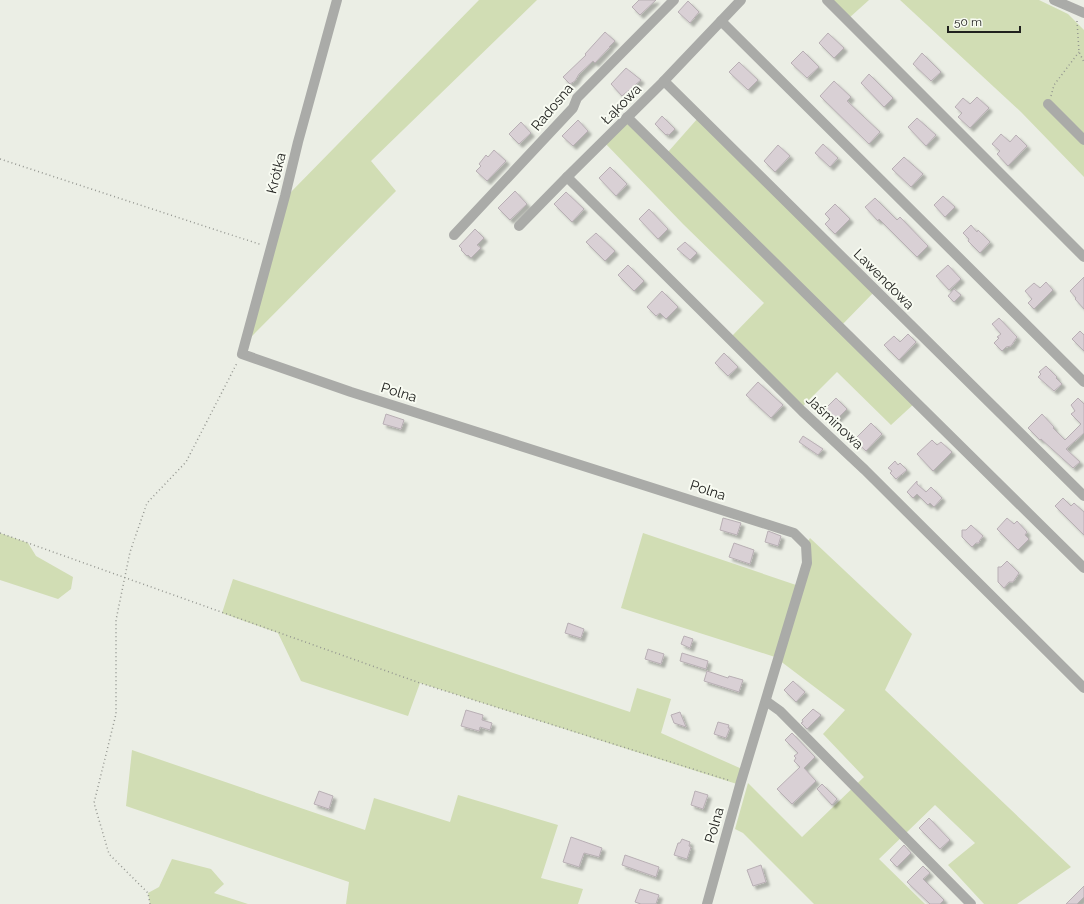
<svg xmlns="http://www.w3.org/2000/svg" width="1084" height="904" viewBox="0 0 1084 904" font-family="Raleway,sans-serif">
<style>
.green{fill:#d1ddb4}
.building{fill:#d9d0d5;stroke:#b8afb4;filter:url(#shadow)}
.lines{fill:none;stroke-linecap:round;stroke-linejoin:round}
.path{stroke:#949690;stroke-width:1.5;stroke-dasharray:1 3;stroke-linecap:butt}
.minor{stroke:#aaaba8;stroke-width:10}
.labels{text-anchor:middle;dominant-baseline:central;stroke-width:4;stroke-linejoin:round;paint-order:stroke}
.street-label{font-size:14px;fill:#20211e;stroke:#f8fbf2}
</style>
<defs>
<filter id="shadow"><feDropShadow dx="3.5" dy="3.5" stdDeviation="1" flood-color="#0004"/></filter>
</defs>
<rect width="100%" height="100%" fill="#ebeee5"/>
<g class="green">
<path d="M479,0h58l-166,161 25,30 -152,153 45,-150z"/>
<path d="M832,0h37l-20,18z"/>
<path d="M900,0h139l29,14 16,16v147l-63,-65z"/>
<path d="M631,117l37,35 30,-34 178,172 -37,38 77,74 -25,23 -54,-53 -35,35 -70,-71 32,-33 -81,-79 -80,-83z"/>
<path d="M0,533l28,10 8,13 37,21 -2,12 -13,10 -58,-19z"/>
<path d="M643,533l156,53 7,-41 4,-7 102,96 -27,56 186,177 -54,37h-33l-36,-39 27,-22 -40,-38 -56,54 46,45h-111l-71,-71 -8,-4 13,-46 54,54 62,-60 -41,-43 22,-24 -70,-53 -154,-49z"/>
<path d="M233,579l397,133 7,-24 34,11 -10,34 81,36 -2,16 -320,-102 -12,33 -107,-35 -23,-48 -56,-20z"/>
<path d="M132,750l233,80 9,-32 76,24 8,-27 100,30 -17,53 42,11 -5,15h-232l3,-22 -223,-76z"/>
<path d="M172,859l39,10 13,15 -10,9 34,11h-98l-2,-11 11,-6z"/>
</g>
<g class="building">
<path d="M639,0h17l-16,15 -8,-8z"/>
<path d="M688,1l11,11 -9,11 -12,-11z"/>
<path d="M605,32l10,9 -6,6h1l-15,16 -2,-2 -14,13 -4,7 -5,3 -7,-7 23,-22 -1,-1z"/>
<path d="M828,33l16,15 -10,10 -15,-15z"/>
<path d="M803,51l16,16 -12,11 -16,-15z"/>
<path d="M922,53l19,19 -10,9 -18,-17z"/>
<path d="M739,62l19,18 -10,10 -19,-18z"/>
<path d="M626,68l15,12 -19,16 -11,-12z"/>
<path d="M869,74l24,24 -9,9 -23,-24z"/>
<path d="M834,81l17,16 -4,4 33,31 -11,12 -49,-48z"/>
<path d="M977,97l12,11 -19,20 -12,-11 4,-4 -7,-6 8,-9 7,6z"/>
<path d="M662,116l13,13 -6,6 -2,-1 -1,1 -11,-11z"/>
<path d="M917,118l19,17 -10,11 -18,-19z"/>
<path d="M578,120l10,11 -15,15 -11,-10z"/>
<path d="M521,122l10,11 -12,11 -10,-10z"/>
<path d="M1001,134l9,8 6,-7 11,11 -19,20 -11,-12 3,-3 -8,-7z"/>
<path d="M823,144l15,14 -8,9 -15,-14z"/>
<path d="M778,145l12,11 -15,16 -11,-11z"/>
<path d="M494,150l12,11 -19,20 -11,-10 5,-5 -2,-2 7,-9 2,2z"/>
<path d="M904,157l19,17 -12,13 -19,-18z"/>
<path d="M610,167l17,17 -11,12 -17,-18z"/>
<path d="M515,191l12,13 -17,16 -12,-12z"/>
<path d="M566,192l18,17 -12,13 -18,-18z"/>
<path d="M943,196l12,11 -10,10 -11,-12z"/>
<path d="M875,198l22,22 3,-3 28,29 -11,11 -38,-38 -1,2 -13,-14z"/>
<path d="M835,204l15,15 -15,15 -10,-10 5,-5 -5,-5z"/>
<path d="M649,209l19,20 -10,10 -19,-20z"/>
<path d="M971,225l6,7 1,-2 12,12 -10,11 -12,-12 1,-2 -6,-6z"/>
<path d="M475,229l9,9 -7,7 4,3 -10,10 -3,-3 -1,1 -6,-6 1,-1 -3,-3z"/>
<path d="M596,233l19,18 -10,10 -19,-19z"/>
<path d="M685,242l12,11 -7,7 -13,-11z"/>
<path d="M628,265l16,16 -10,10 -16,-16z"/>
<path d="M948,265l13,14 -12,11 -13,-14z"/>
<path d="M1084,277v32l-9,-10 1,-1 -6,-7z"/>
<path d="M1046,282l7,8 -19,19 -6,-6 4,-4 -7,-8 9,-8 6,5z"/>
<path d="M954,289l7,6 -7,7 -6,-6z"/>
<path d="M662,291l16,16 -12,12 -6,-6 -4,3 -9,-9z"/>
<path d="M999,318l18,19 -6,9 -5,1 -4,4 -8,-8 5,-5 -2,-1 4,-3 -9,-10z"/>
<path d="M1080,331l4,4v16l-12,-12z"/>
<path d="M908,334l8,8 -17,18 -15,-15 10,-9 6,6z"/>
<path d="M724,353l14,14 -10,9 -13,-13z"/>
<path d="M1046,366l11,11 -1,1 6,6 -8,7 -16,-14 3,-3 -2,-2z"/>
<path d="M758,382l25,23 -12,13 -25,-23z"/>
<path d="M836,398l11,11 -12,12 -11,-11z"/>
<path d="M1078,398l6,6v29l-18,16 14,13 -7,6 -32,-29 -1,1 -12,-12 14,-14 12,13 -1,1 12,12 16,-16 -10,-10 4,-3 -4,-6z"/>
<path d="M386,414l18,6 -3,9 -18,-5z"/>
<path d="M871,423l11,11 -16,17 -12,-11z"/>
<path d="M803,436l20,13 -5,6 -19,-13z"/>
<path d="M932,440l5,5 4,-3 11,10 -19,19 -16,-17z"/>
<path d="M895,461l3,4 2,-2 7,7 -11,9 -6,-6 2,-2 -4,-3z"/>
<path d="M917,481v3l9,8 5,-5 11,11 -8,9 -4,-4 -2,2 -11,-11 -4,4 -6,-6z"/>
<path d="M1063,498l8,8 3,-3 10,9v23l-29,-29z"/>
<path d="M723,518l18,5 -4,12 -17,-5z"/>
<path d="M1007,518l7,6 3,-3 10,11 -2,3 4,4 -11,11 -21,-21z"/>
<path d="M971,525l12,11 -3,4 -1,3h-3l-4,4 -10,-10v-7h4z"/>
<path d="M768,531l13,5 -3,10 -13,-4z"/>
<path d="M734,543l20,7 -4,14 -21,-7z"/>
<path d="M1007,561l12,12 -6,9h-4l-5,6 -6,-6v-15h3z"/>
<path d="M568,623l16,6 -3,9 -16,-5z"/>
<path d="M684,636l9,3 -3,9 -9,-4z"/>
<path d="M648,649l16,5 -3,10 -16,-5z"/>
<path d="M682,653l26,8 -2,8 -26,-8z"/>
<path d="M707,671l21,7 1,-2 14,4 -4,12 -35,-11z"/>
<path d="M793,681l12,11 -9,10 -12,-12z"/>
<path d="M813,709l8,6 -14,14 -6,-6 2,-1 -1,-2z"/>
<path d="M466,710l17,5 -1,5 10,3 -2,7 -10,-3 -1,4 -18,-5z"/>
<path d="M680,712l6,15 -12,-4 -3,-8z"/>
<path d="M718,722l11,3 -1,3h2l-4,10 -12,-4z"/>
<path d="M792,733l23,24 -11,11 12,13 -24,23 -15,-15 23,-22 -6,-6 2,-3 -2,-2 4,-3 -13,-13z"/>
<path d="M822,784l15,15 -5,6 -15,-16z"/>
<path d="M319,791l14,5 -4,13 -15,-5z"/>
<path d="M695,791l13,4 -5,14 -12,-4z"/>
<path d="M929,818l21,22 -10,9 -21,-21z"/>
<path d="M571,837l31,11 -3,9 -15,-4 -5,14 -16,-5z"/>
<path d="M682,839l8,3 -1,4 2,1 -4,12 -13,-4 4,-12h2z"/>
<path d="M904,845l7,8 -14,14 -7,-7z"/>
<path d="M625,855l34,12 -3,10 -34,-12z"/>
<path d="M761,865l5,17 -13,4 -6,-16z"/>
<path d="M923,866l7,7 -7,6 21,21 -4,4h-10l-23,-22z"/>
<path d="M1084,886v11l-7,7h-11z"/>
<path d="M640,889l19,6 -3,9h-15l-6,-2z"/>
</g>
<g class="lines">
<g class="path">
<path d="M1077,21l2,31 5,10"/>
<path d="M1051,96l3,-11 25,-33"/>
<path d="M0,159l262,86"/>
<path d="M0,533l420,150 311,98"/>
<path d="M150,904l-2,-11 -39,-39 -15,-51 22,-89v-94l14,-68 17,-49 39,-41 51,-99"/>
</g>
<g class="minor">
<path d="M337,0l-39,142 -13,54 -43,158 109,38 443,141 12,12 1,18 -67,222 -33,119"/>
<path d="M827,0l257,257"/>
<path d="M1054,0l30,13"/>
<path d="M721,21l363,361"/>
<path d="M664,81l420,415"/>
<path d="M1048,104l36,36"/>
<path d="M627,117l457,451"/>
<path d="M567,177l235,234 63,59 219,218"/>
<path d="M519,226l48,-49 95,-94 79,-83"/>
<path d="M454,235l119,-127 4,-10 97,-98"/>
<path d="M766,701l14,10 191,193"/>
</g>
</g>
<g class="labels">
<g class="street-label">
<text transform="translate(621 104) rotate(-45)">Łąkowa</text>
<text transform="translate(552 107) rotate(-50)">Radosna</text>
<text transform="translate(276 173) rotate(-76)">Krótka</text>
<text transform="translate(884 279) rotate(45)">Lawendowa</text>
<text transform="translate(399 392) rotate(17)">Polna</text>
<text transform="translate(835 422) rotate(43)">Jaśminowa</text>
<text transform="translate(708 490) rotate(18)">Polna</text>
<text transform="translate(714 825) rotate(-74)">Polna</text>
</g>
</g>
<path d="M948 26v6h72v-6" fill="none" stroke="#20211e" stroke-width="2"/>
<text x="954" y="26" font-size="12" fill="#20211e" stroke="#f8fbf2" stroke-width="3" paint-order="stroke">50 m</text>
</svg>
